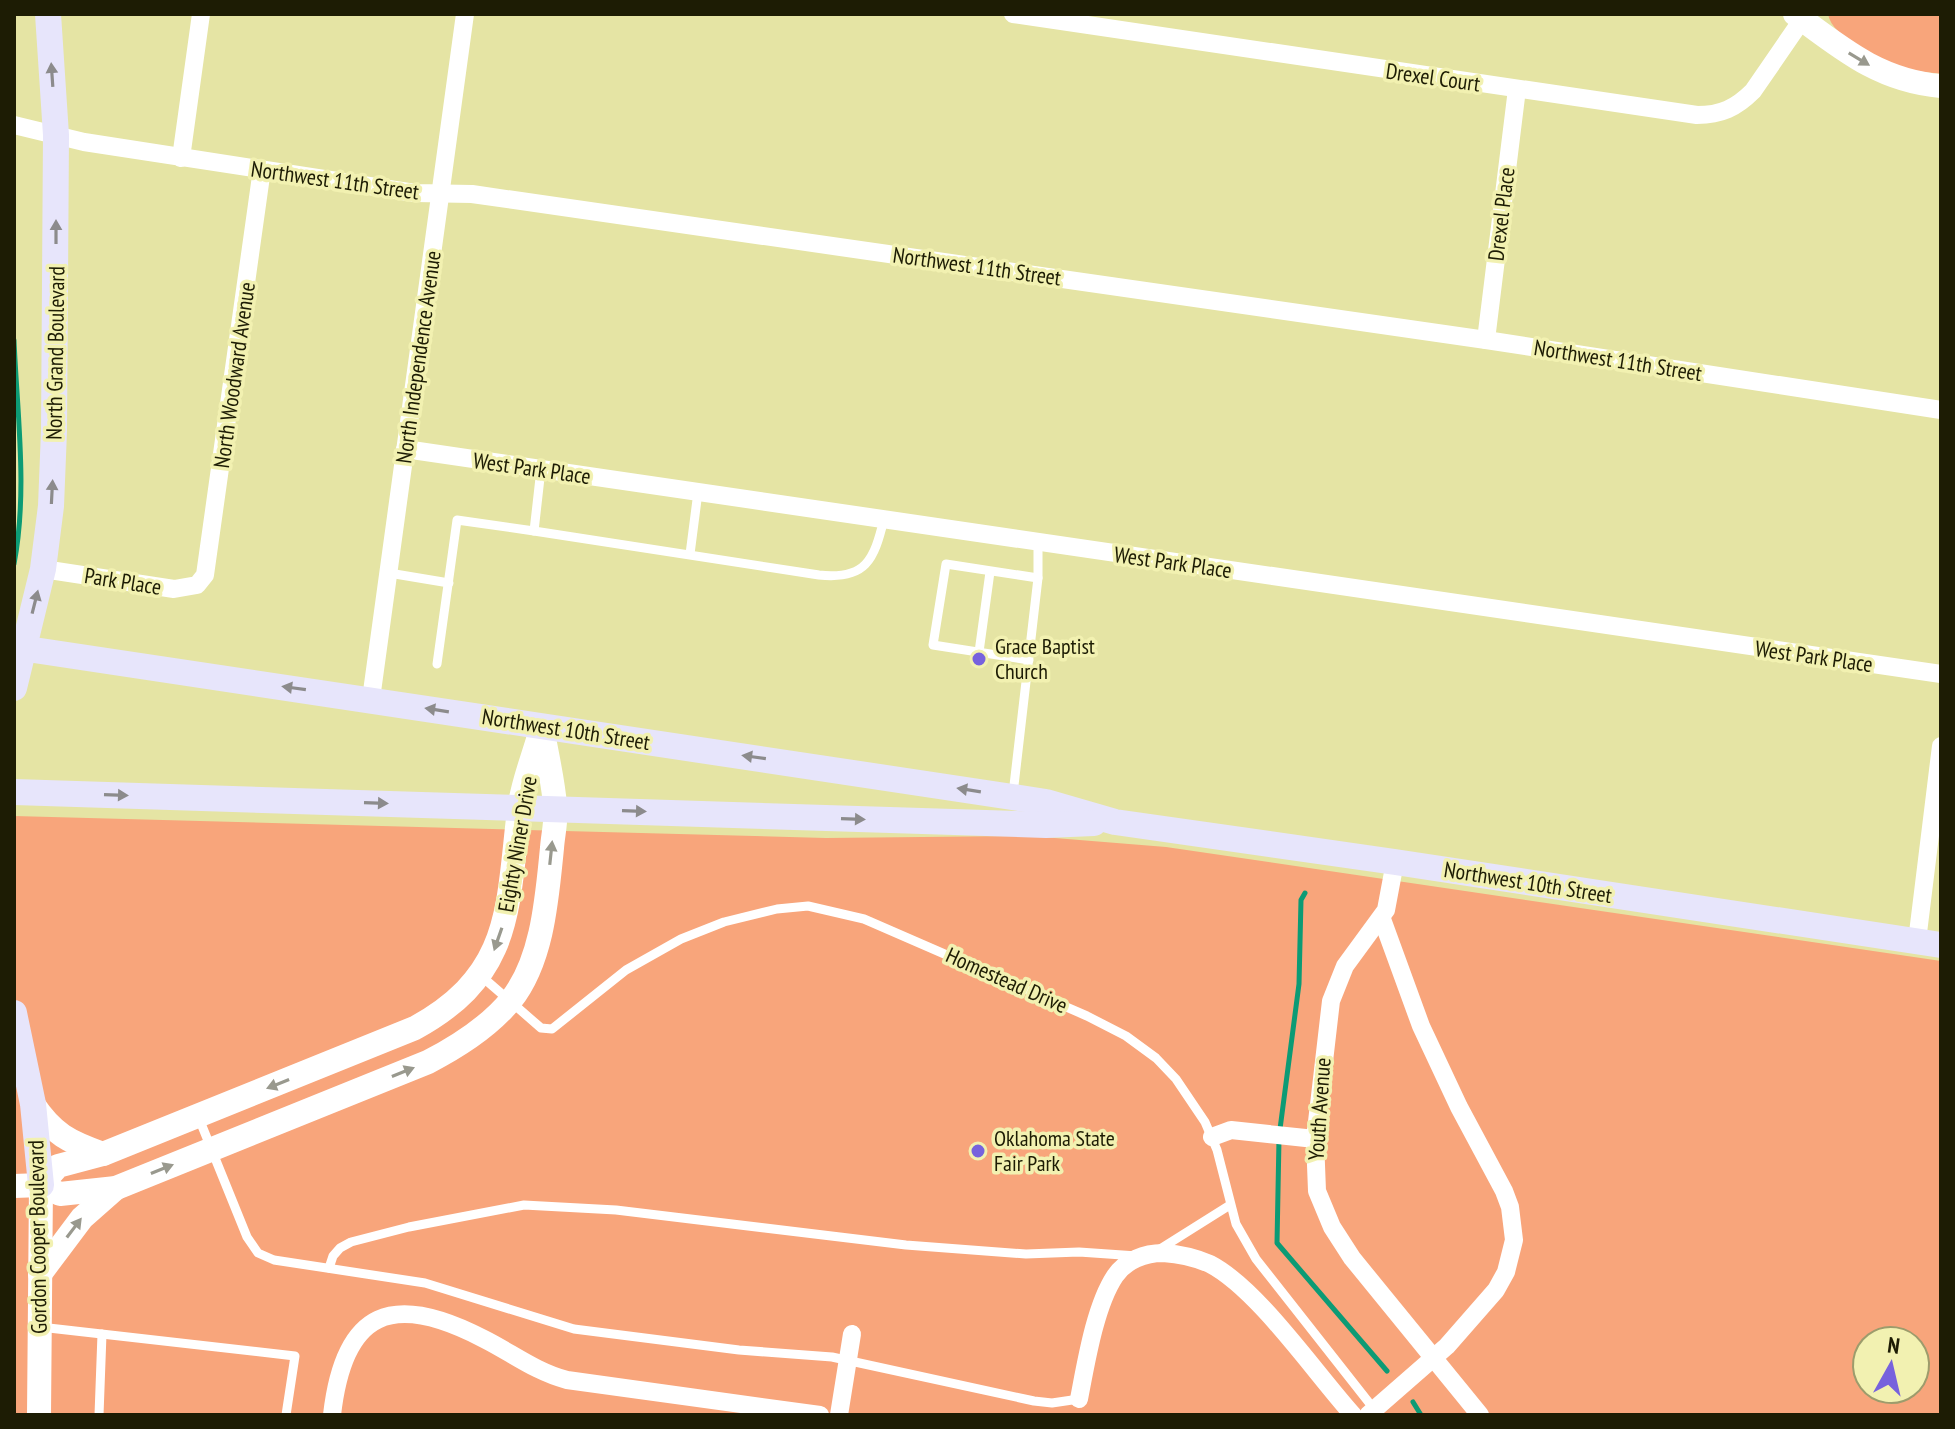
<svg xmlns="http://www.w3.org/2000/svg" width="1955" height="1429" viewBox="0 0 1955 1429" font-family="'PT Sans Narrow',sans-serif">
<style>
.green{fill:#f8a57b;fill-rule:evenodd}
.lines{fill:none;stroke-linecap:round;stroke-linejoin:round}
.stream{stroke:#0c9b75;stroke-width:5}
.service{stroke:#fff;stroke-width:9}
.minor{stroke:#fff;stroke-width:18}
.tertiary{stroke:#fff;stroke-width:24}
.secondary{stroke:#e7e5fb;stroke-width:26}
.oneway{fill:#99998e}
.oneway2{fill:#8c8b8c}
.poi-dot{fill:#7762dd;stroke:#f2f1b1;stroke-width:3}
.labels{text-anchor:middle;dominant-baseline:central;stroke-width:7;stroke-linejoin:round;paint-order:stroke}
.street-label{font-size:22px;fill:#1d1c04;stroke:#f2f1b1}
.poi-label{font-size:22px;fill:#1d1c04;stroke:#f2f1b1;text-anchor:start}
</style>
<rect width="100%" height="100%" fill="#e5e4a4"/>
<g class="green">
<path d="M1828,14h113v60c-12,-2 -26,-2 -38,-6 -22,-8 -71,-30 -75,-54z"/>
<path d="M14,816l812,22 204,-2 136,11 775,114v454h-1927zM1867,1341h48v48h-48z"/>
</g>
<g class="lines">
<g class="stream">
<path d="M14,340c3,73 14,151 0,224"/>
<path d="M1280,1129l19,-145 2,-84 4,-7"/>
<path d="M1279,1139l-2,104 110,128"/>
<path d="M1413,1402l8,13"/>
</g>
<g class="service">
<path d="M541,469l-7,62 285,44c47,5 55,-15 65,-56"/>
<path d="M690,554l8,-62"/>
<path d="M389,573l60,10"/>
<path d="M979,652l11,-80"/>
<path d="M1029,660l-96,-15 13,-81 92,14"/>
<path d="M437,664l20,-144 77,11"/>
<path d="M1013,794l25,-216v-35"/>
<path d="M480,975l61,53 11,1 74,-59 55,-31 43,-17 53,-13 31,-3 56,13 223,97 39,20 30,22 20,21 29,43 12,28 19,74 20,35 118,150"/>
<path d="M198,1116l49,121 11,16 16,7 151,23 149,46 165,21 93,7 202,44 18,2 27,-4"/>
<path d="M1160,1249l70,-44"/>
<path d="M329,1268l4,-12 7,-8 11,-6 58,-15 115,-22 92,5 290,35 120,9 53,-2 58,4"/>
<path d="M40,1327l255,29 -9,59"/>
<path d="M99,1415l3,-81"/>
</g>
<g class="minor">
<path d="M1013,14l684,101c24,0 39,-7 56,-24l53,-77"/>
<path d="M14,125l70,17 331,51 57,1 1014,146 455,70"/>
<path d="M181,158l20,-144"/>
<path d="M1486,340l31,-251"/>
<path d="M405,449l1536,225"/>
<path d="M43,569l131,20 23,-4 8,-10 57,-406"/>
<path d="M371,699l94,-685"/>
<path d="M1395,862l-9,48 -41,56 -14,35 -16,138 2,52 15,36 20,31 128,157"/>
<path d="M1917,941l24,-195"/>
<path d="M1212,1137l19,-7 84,9"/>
<path d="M1079,1399c7,-36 16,-93 36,-123 11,-16 30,-23 48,-23 17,1 31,4 47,11 48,25 105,109 143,151"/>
<path d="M332,1415c12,-105 60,-124 152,-76 28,14 52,33 83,41l253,35"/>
<path d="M839,1415l13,-81"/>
<path d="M1368,1415l79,-69 49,-56 10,-18 8,-32 -4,-33 -6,-16 -45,-84 -38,-81 -39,-107"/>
</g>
<g class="tertiary">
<path d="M1795,14c47,35 85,67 146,72"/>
<path d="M33,1104c20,30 36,38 70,50"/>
<path d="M41,1185l17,-19 45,-12 312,-126c98,-54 92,-119 104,-218 3,-26 14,-52 21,-77"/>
<path d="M14,1186l27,-1 19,9 56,-6 312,-126c31,-16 61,-35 83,-62 32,-40 36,-103 41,-152 1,-14 5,-29 3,-43 -2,-26 -9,-53 -13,-79"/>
<path d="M40,1274l42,-56 34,-30"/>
<path d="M39,1415l2,-230"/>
</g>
<g class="secondary">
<path d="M14,647l1032,155 69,20 280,40 546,83"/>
<path d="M14,688l29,-119 8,-63 3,-75 2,-296 -8,-121"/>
<path d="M14,792l1032,33 48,-2"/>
<path d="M14,1013l19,91 8,81"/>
</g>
</g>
<defs><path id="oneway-solid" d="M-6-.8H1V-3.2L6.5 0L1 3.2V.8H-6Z" transform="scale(2)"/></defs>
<g class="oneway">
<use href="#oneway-solid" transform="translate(1859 59) rotate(31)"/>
<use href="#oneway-solid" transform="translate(551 853) rotate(-84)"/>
<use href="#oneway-solid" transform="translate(498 939) rotate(109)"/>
<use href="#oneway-solid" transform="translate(403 1072) rotate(-22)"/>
<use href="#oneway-solid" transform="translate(278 1084) rotate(158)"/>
<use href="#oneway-solid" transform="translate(162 1169) rotate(-22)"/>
<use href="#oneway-solid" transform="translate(74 1228) rotate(-53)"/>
</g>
<g class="oneway2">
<use href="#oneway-solid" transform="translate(52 75) rotate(-94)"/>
<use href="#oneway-solid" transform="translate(56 232) rotate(-90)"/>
<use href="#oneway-solid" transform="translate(52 492) rotate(-87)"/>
<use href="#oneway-solid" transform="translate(35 602) rotate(-76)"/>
<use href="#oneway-solid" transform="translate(294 688) rotate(-172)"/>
<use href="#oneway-solid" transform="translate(437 710) rotate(-171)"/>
<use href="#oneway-solid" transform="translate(754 757) rotate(-172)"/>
<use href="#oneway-solid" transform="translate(969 790) rotate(-171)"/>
<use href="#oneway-solid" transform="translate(116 795) rotate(2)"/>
<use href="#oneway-solid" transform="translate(376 803) rotate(2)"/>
<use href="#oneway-solid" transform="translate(634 811) rotate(2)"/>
<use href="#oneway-solid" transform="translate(853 819) rotate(2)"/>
</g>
<g class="poi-dot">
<circle cx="979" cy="659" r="8"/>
<circle cx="978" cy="1151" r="8"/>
</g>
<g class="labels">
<g class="street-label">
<text transform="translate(1433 77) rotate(8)">Drexel Court</text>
<text transform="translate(335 180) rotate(8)">Northwest 11th Street</text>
<text transform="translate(1501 214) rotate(-83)">Drexel Place</text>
<text transform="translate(977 266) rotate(8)">Northwest 11th Street</text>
<text transform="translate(55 353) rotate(-89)">North Grand Boulevard</text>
<text transform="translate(418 357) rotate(-82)">North Independence Avenue</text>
<text transform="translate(1618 360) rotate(9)">Northwest 11th Street</text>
<text transform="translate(234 375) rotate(-82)">North Woodward Avenue</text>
<text transform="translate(532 468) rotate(8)">West Park Place</text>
<text transform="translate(1173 562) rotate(8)">West Park Place</text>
<text transform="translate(123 581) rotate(9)">Park Place</text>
<text transform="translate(1814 656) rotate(8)">West Park Place</text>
<text transform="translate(566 729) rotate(9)">Northwest 10th Street</text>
<text transform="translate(517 844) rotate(-80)">Eighty Niner Drive</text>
<text transform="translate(1528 882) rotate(9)">Northwest 10th Street</text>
<text transform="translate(1007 980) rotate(24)">Homestead Drive</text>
<text transform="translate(1319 1109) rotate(-86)">Youth Avenue</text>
<text transform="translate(37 1237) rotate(-91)">Gordon Cooper Boulevard</text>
</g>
<g class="poi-label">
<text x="995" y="646">Grace Baptist<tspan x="995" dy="25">Church</tspan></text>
<text x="994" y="1138">Oklahoma State<tspan x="994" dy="25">Fair Park</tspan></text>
</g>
</g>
<rect width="1955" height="1429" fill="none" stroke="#1d1c04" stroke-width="32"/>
<g transform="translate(1891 1365) rotate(8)"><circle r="38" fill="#f2f1b1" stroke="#9d9c6c" stroke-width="2"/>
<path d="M0-6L14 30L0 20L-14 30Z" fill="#7762dd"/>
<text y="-12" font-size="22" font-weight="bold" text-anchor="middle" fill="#1d1c04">N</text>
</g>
</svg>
